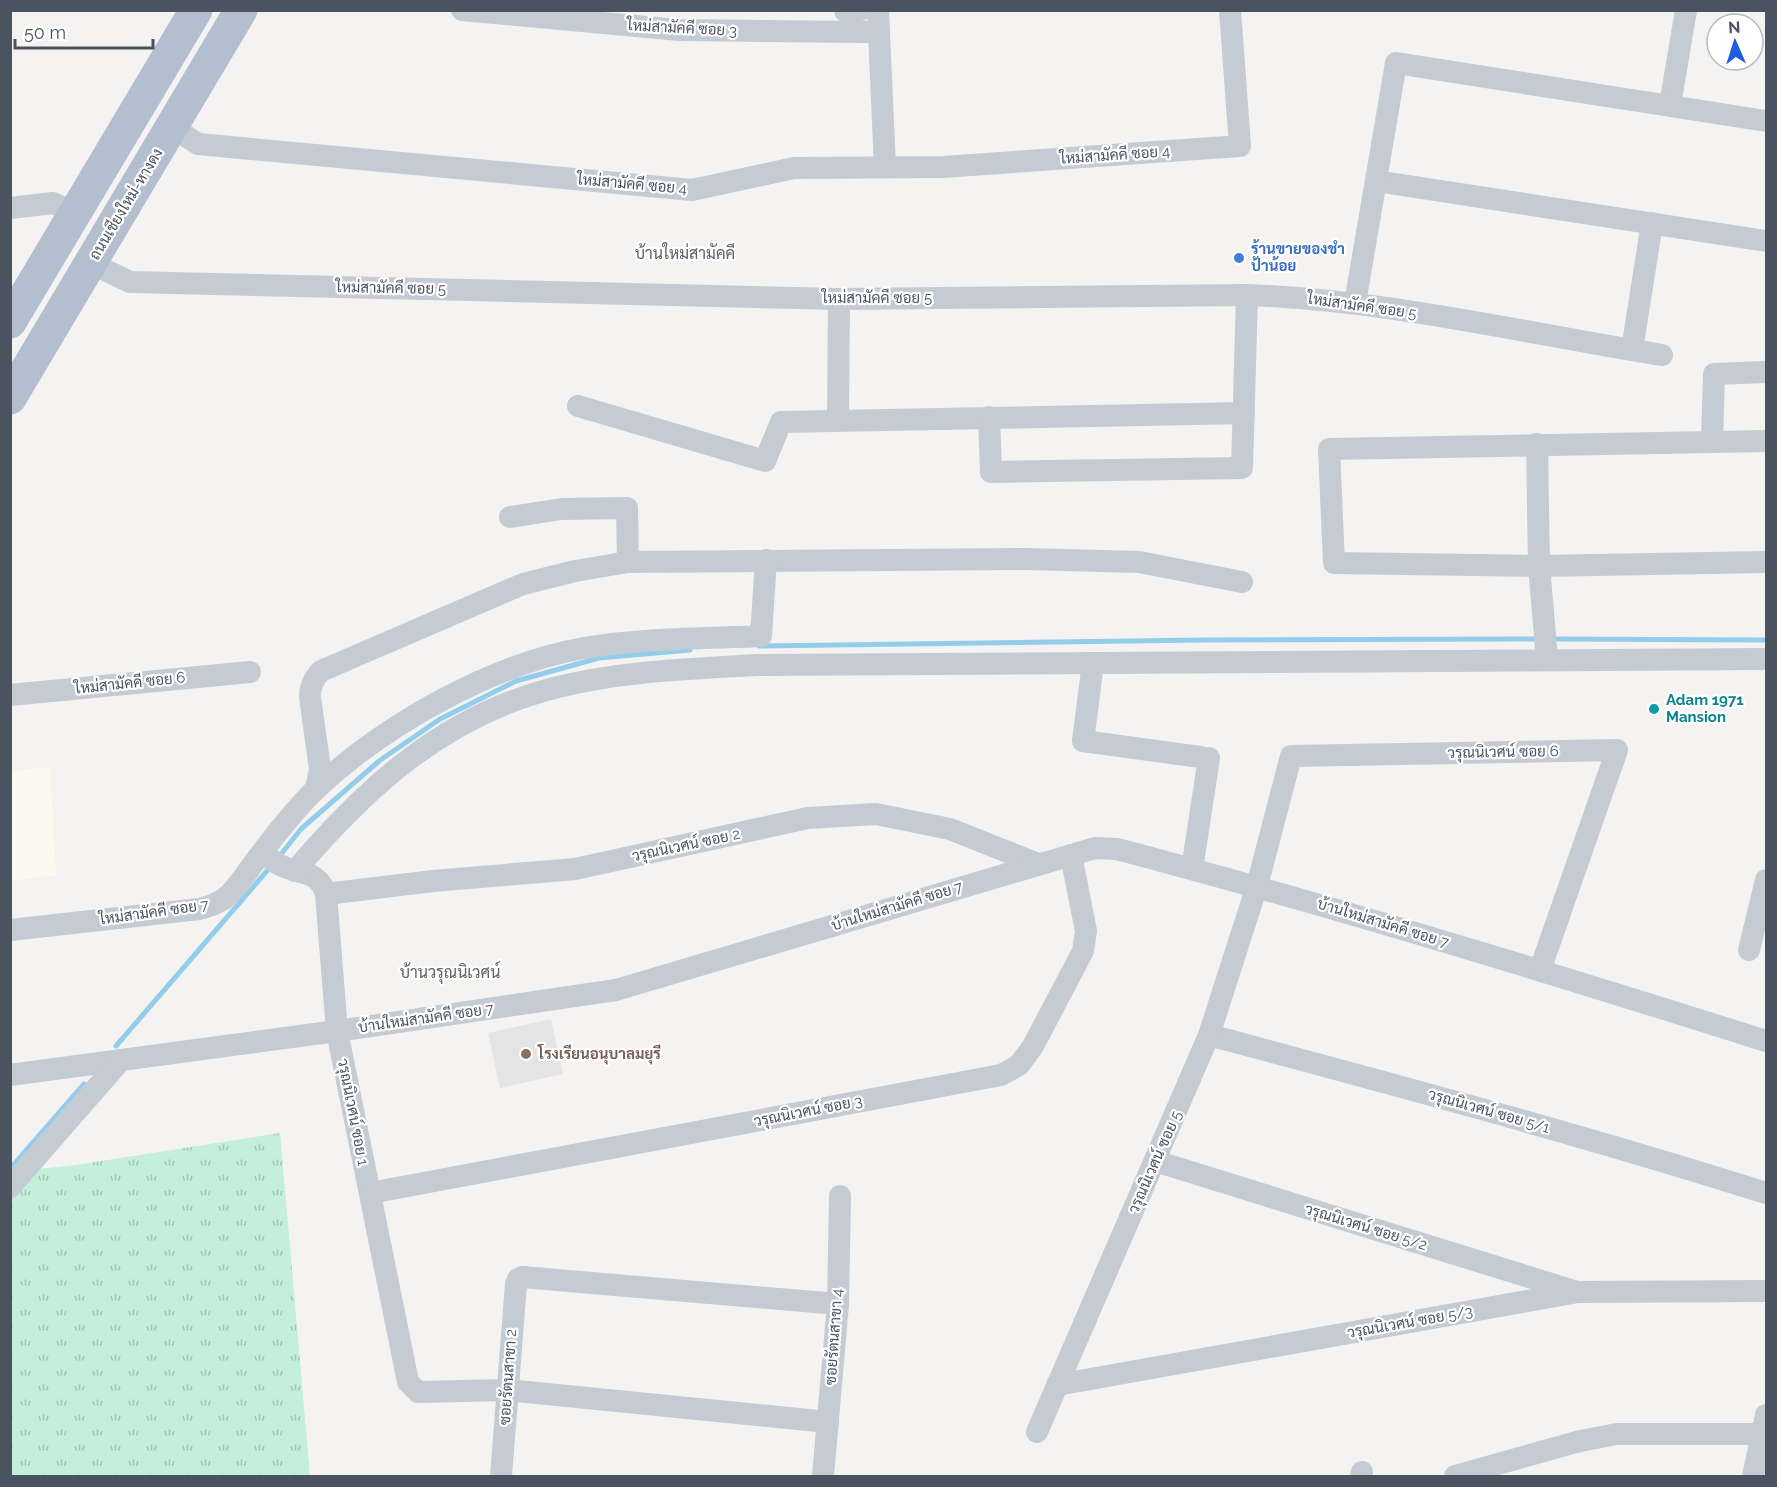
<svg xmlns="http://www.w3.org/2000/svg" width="1777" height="1487" viewBox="0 0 1777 1487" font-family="Raleway,Sarabun,sans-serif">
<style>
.commercial{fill:#fcfaee}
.education{fill:#e5e4e4}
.grass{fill:url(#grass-tufts)}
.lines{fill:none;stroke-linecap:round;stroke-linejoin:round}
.stream{stroke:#93cdea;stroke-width:5}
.street{stroke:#c4cbd3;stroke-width:22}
.primary{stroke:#b3becf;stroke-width:33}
.shop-dot{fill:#3f7fe0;stroke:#fff;stroke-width:2}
.culture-dot{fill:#0f9aa8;stroke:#fff;stroke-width:2}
.education-dot{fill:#8d6e63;stroke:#fff;stroke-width:2}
.labels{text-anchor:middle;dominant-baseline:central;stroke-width:4.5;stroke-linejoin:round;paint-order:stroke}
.street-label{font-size:15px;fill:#4a535f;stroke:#fff}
.shop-label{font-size:15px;font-weight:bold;fill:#366cbe;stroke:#fff;text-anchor:start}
.culture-label{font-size:15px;font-weight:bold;fill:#0d838f;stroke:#fff;text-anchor:start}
.education-label{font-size:15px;font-weight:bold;fill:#785e54;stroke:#fff;text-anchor:start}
.neighbourhood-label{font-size:16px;fill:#5f6167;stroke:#fff}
</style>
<defs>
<pattern id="grass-tufts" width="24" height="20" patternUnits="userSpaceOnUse" patternTransform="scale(1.5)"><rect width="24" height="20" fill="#c4efda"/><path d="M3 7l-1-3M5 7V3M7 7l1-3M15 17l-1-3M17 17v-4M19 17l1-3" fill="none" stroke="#a1c4b4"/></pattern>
</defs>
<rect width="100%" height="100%" fill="#f4f3f2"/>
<path class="commercial" d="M50,767l6,108 -45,6v-110z"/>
<path class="education" d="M551,1019l12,55 -63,14 -12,-55z"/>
<path class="grass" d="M280,1133l30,343h-299l-1,-304 66,-7z"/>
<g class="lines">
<g class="stream">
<path d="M1551,639l215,1"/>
<path d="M759,646l445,-6 334,-1"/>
<path d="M278,858l23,-29 78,-68 61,-42 76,-38 83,-23 91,-8"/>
<path d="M116,1046l156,-181"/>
<path d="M10,1169l74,-85"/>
</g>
<g class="street">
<path d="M462,10l217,20 188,2"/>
<path d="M878,10l7,157"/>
<path d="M845,11l15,-1"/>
<path d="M1670,105l16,-95"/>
<path d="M172,127l26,17 494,46 102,-22 149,-1 297,-21 -10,-136"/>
<path d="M1376,181l390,60"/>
<path d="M10,208l43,-5 22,10"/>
<path d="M91,263l39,19 709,17 408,-4c140,5 277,38 415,60"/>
<path d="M1355,303l41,-240 370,58"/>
<path d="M1632,350l20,-127"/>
<path d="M578,406l187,55 16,-39 463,-9"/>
<path d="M989,417l2,55 251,-4 5,-173"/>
<path d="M838,420l1,-121"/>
<path d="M1712,441l2,-67 52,-2"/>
<path d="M1766,441l-437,8 5,114 205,3 227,-4"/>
<path d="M1537,444l2,122 8,93"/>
<path d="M510,517l52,-8 65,-1 1,54"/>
<path d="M1093,663l-10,78 117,16"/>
<path d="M10,695l240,-23"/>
<path d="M316,789l4,-20 -10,-72c0,-11 3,-18 11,-26l202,-87 52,-13 53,-9 399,-3 112,3 103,20"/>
<path d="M263,852c5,5 12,11 19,14 20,9 36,4 44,28l11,137 71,351 10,10 89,-2 321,32"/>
<path d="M1192,869l17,-111"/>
<path d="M295,871c71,-84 149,-155 259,-183 66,-17 135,-19 203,-23l1009,-6"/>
<path d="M326,894l107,-13 142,-12 233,-51 68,-4 74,15 88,35"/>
<path d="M10,930l189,-21c9,-2 17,-5 25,-10 12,-9 20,-23 29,-35 18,-24 43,-56 64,-76 69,-64 175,-124 267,-140 58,-10 119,-9 177,-12l5,-76"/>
<path d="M1749,950l17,-70"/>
<path d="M1209,1035c187,50 373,100 557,158"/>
<path d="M10,1075l327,-44 279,-41 479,-142 22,1c219,58 434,124 649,192"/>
<path d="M1155,1161l419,130"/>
<path d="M10,1187l111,-127"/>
<path d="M370,1193l631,-118 18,-10 14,-19 50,-95 3,-20 -15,-76"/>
<path d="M1057,1385l521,-93 188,-1"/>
<path d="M1037,1432l172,-397 48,-149 34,-130 326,-6 -77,220"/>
<path d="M501,1476l15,-192 2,-5 4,-2 316,27"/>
<path d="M823,1476l15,-172 2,-108"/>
<path d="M1361,1476l1,-4"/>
<path d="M1455,1476l125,-35 37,-7h146"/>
<path d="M1753,1476l13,-61"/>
</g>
<g class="primary">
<path d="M10,322l186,-312"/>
<path d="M10,398l231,-388"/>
</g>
</g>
<circle class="shop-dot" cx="1239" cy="258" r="6"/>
<circle class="culture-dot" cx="1654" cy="709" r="6"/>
<circle class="education-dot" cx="526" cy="1054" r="6"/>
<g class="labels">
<g class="street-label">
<text transform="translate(682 28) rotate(3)">ใหม่สามัคคี ซอย 3</text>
<text transform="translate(1115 155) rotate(-4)">ใหม่สามัคคี ซอย 4</text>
<text transform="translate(632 184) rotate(5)">ใหม่สามัคคี ซอย 4</text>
<text transform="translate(126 204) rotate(-59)">ถนนเชียงใหม่-หางดง</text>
<text transform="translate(391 288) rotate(1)">ใหม่สามัคคี ซอย 5</text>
<text x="877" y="298">ใหม่สามัคคี ซอย 5</text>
<text transform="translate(1362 306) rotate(8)">ใหม่สามัคคี ซอย 5</text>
<text transform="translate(130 683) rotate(-6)">ใหม่สามัคคี ซอย 6</text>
<text transform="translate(1503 752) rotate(-1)">วรุณนิเวศน์ ซอย 6</text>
<text transform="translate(686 845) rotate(-12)">วรุณนิเวศน์ ซอย 2</text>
<text transform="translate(897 906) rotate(-17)">บ้านใหม่สามัคคี ซอย 7</text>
<text transform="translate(154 912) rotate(-8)">ใหม่สามัคคี ซอย 7</text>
<text transform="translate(1383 923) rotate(17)">บ้านใหม่สามัคคี ซอย 7</text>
<text transform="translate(426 1018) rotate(-8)">บ้านใหม่สามัคคี ซอย 7</text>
<text transform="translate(808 1111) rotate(-11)">วรุณนิเวศน์ ซอย 3</text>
<text transform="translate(1489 1111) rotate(16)">วรุณนิเวศน์ ซอย 5/1</text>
<text transform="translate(353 1112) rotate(79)">วรุณนิเวศน์ ซอย 1</text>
<text transform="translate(1155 1162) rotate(-66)">วรุณนิเวศน์ ซอย 5</text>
<text transform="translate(1366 1227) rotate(17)">วรุณนิเวศน์ ซอย 5/2</text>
<text transform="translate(1410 1322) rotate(-10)">วรุณนิเวศน์ ซอย 5/3</text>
<text transform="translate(834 1337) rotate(-86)">ซอยรัตนสาขา 4</text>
<text transform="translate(508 1377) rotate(-86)">ซอยรัตนสาขา 2</text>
</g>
<g class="shop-label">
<text x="1251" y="249">ร้านขายของชำ<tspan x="1251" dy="17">ป้าน้อย</tspan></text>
</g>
<g class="culture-label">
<text x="1666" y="700">Adam 1971<tspan x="1666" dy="17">Mansion</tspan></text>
</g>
<g class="education-label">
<text x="538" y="1054">โรงเรียนอนุบาลมยุรี</text>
</g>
<g class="neighbourhood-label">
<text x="685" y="253">บ้านใหม่สามัคคี</text>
<text x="450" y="972">บ้านวรุณนิเวศน์</text>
</g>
</g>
<rect width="1777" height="1487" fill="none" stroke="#4a535f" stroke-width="24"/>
<g transform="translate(1735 42) rotate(357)"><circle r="28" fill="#ffffff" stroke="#b7babf" stroke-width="1.5"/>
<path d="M0-4.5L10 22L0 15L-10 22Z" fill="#215ce0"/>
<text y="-9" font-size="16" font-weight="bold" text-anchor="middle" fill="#4a535f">N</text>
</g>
<path d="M15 39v9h138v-9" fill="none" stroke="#4a535f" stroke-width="3"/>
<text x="24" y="39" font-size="18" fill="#4a535f" stroke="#ffffff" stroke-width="4.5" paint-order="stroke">50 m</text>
</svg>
